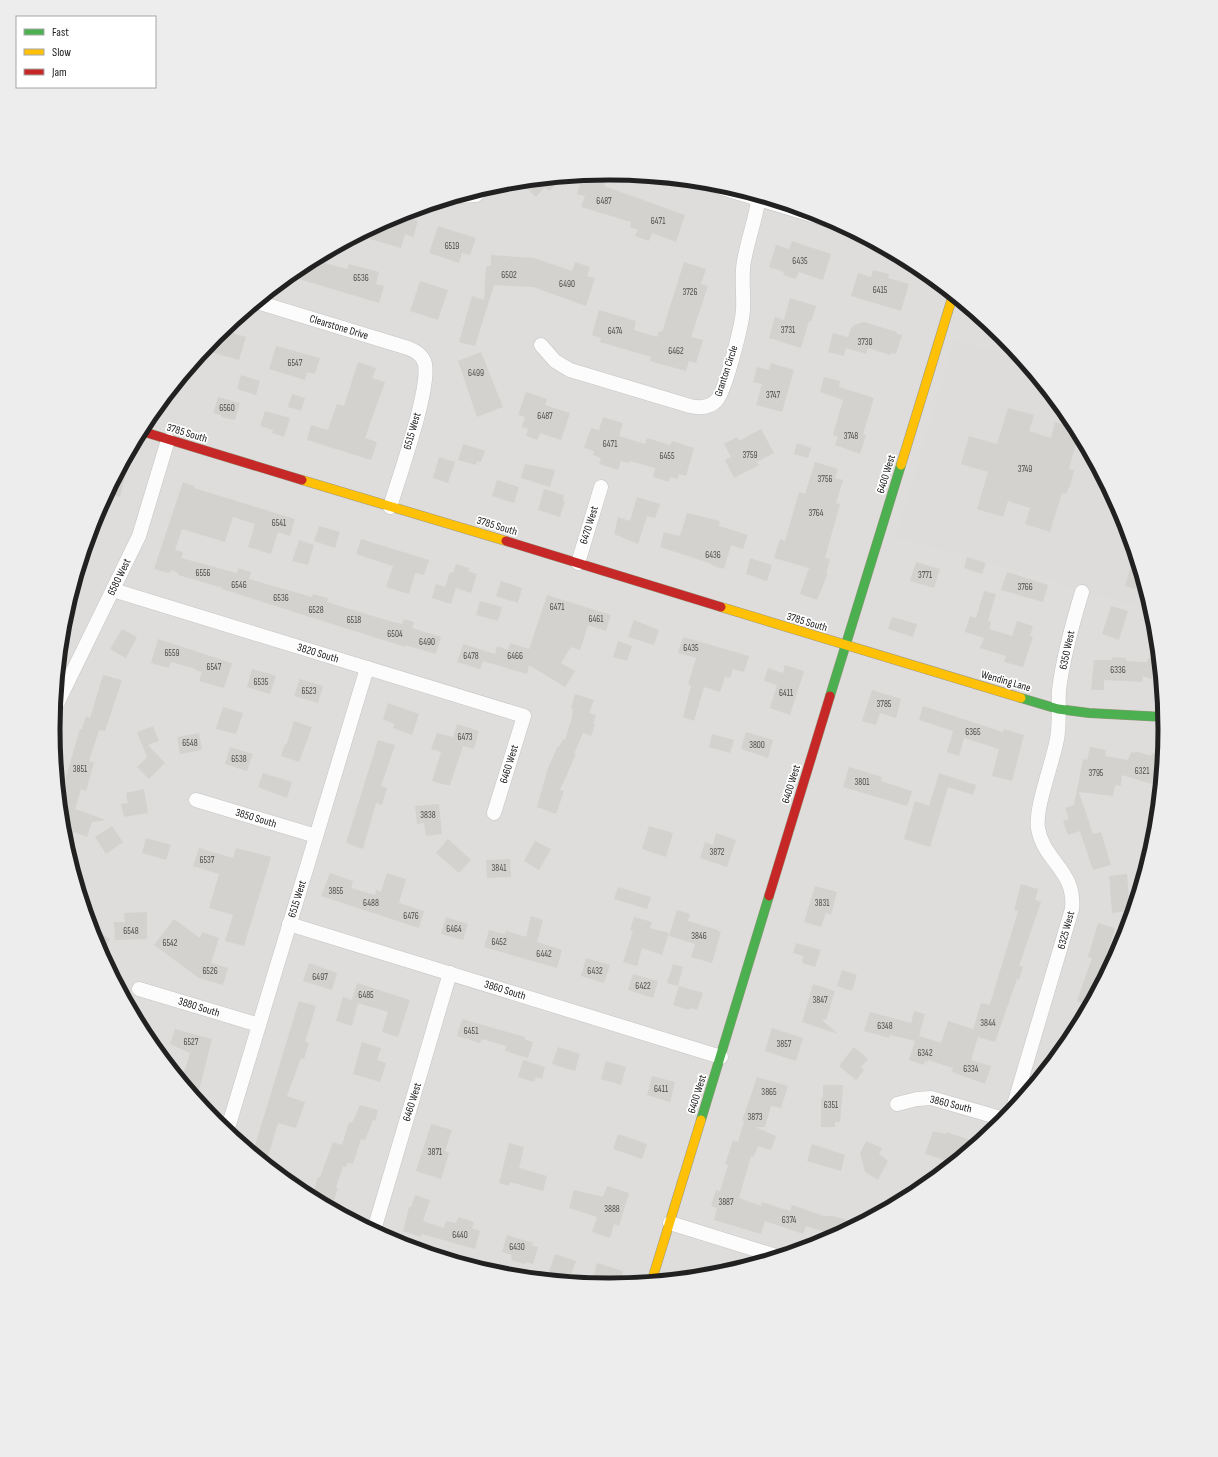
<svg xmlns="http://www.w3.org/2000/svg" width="1218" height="1457" viewBox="0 0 1218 1457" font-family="'Sofia Sans Condensed',sans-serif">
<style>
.residential{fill:#dedddb}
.religious{fill:#dddcdb}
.building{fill:#d4d2cf}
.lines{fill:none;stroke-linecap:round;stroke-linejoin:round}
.street-casing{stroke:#c6c5c4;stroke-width:15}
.fast-casing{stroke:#9a9882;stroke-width:10}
.slow-casing{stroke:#9a9882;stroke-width:10}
.jam-casing{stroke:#9a9882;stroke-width:10}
.street{stroke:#fdfcfc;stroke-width:14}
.fast{stroke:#4caf50;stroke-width:9}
.slow{stroke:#ffc107;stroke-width:9}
.jam{stroke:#c62828;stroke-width:9}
.labels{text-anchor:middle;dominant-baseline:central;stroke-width:3.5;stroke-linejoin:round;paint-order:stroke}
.number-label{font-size:9px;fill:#4e4d4c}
.street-label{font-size:11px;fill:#212121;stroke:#fff}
.rim{fill:none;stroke:#212121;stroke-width:5}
</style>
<rect width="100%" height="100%" fill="#efedea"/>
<circle class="residential" cx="609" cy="728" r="554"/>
<path class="religious" d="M955,340l67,20 49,60 52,96 19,64 -8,25 -238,-68z"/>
<g class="building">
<path d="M591,174l15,5 -2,7 81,29 -9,27 -24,-9 -3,8 -14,-5 3,-6 -8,-3 1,-5 -50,-15 4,-11 -8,-2 6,-19z"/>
<path d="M562,177l-13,14 -4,-4 -9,10 -17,-16z"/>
<path d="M398,214l20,7 -5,16 -8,-3 -4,14 -31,-9 4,-12z"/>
<path d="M438,226l38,12 -6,17 -8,-2 -3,10 -30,-10z"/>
<path d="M792,241l39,13 -8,26 -24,-8 -3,7 -13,-4 1,-3 -15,-5 7,-22 13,4z"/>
<path d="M324,253l-3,9 26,7 2,-5 30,8 -3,12 8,2 -5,17 -80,-24 2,-6 -7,-2z"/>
<path d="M491,255l43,3 38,13 3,-9 15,5 -3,9 8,2 -9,28 -53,-19 -39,-2 -19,61 -16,-4 13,-46 12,4 2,-34h5z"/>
<path d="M684,262l22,7 -5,15 7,2 -17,51 12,3 -7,23 -7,-2 -3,10 -36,-10 1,-4 -51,-15 1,-4 -9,-3 7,-25 37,11 -2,9 23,7 2,-6 3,1z"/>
<path d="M873,270l16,4 -1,4 21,6 -8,27 -50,-15 7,-23 13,4z"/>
<path d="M420,281l28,9 -10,30 -28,-9z"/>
<path d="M790,298l26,8 -5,16 -2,-1 -8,27 -32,-10 6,-21 9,3z"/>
<path d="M864,322l33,10v2l5,1 -6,19 -5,-1 -1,2 -22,-7 -2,6 -20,-6 -2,8 -16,-4 5,-19 15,4 3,-9 3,-3z"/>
<path d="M223,330l23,7 -7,23 -35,-10z"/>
<path d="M276,346l44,12 -5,16 -8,-2 -2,8 -36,-11z"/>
<path d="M481,352l22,55 -26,10 -19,-56z"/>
<path d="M358,362l18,6 -4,10 13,4 -20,56 12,4 -6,18 -64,-20 4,-15 17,5 9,-26 7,2z"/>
<path d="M771,363l23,7 -12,42 -26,-7 6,-21 -9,-2 4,-15 12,3z"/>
<path d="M241,375l19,6 -4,14 -19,-6z"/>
<path d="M824,377l16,4 -1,6 35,11 -11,36 3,1 -6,19 -25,-9 3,-8 -5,-2 10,-35 -23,-8z"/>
<path d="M526,392l21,7 -2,6 25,8 -9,27 -21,-7 -3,7 -11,-4 2,-7 -6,-2 3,-10 -7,-2z"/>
<path d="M292,394l13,4 -4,13 -13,-4z"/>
<path d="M218,397l22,6 -5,17 -14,-3v-2l-8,-2z"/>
<path d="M1008,408l26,7 -5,16 22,7 4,-16 21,6 3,6 -10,35 5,1 -4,17h-1l-3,7 -4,-1 -12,39 -25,-8 5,-16 -22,-7 -5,16 -26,-8 11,-37 -27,-8 8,-28 28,8z"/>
<path d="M265,411l25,7 -6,19 -12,-4 1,-3 -13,-4z"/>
<path d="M603,417l20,6 -4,13 26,8 2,-6 23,7 2,-4 22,7 -8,28 -7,-2 -1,5 -8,-2 -1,5 -16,-5 2,-9 -25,-7 -1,2 -8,-2 -3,9 -19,-6 2,-6 -8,-3 1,-4 -10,-3 7,-20 8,2z"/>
<path d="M761,429l13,24 -17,9 2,3 -25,13 -9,-18 6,-3 -7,-13 13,-7 2,4z"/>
<path d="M797,443l14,5 -3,10 -14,-4z"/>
<path d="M463,444l22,7 -4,11 -4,-1 -1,4 -18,-5z"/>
<path d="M439,457l16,5 -7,21 -15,-5z"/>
<path d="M815,462l23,7 -3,9 8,2 -7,23 4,1 -15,54 5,1 -4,14h2l-11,27 -17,-6 9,-26 -35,-10 6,-19 5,2 14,-49 6,2z"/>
<path d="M124,463l4,2 -8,32 -12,-4z"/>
<path d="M525,464l30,6 -5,17 -29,-9z"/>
<path d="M497,480l22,7 -5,16 -22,-7z"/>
<path d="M183,482l11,4v2l101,31 -5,17 -12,-4 -7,22 -23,-7 7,-23 -22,-7 -8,25 -43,-13 -7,21 8,2 -2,6 56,15 1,-5 13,4 -2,7 63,18 1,-3 15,4 -1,4 59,18 16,4 2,-5 10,3 -2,6 29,9 -5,17 -31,-9v2l-183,-58 1,-1 -45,-13v-2l-6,-3 -3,3 -15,-4z"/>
<path d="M544,489l20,6 -1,6h2l-5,16 -22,-7z"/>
<path d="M637,497l23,7 -5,14 -8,-2 -9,28 -24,-10 4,-17 12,4z"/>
<path d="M687,513l33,8 -1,5 29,9 -5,14 -12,-4 -7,24 -13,-4 1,-1 -52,-17 4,-15 15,4 2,-3z"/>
<path d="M319,526l21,6 -5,16 -21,-7z"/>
<path d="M361,539l68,21 -5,15 -9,-2 -6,21 -23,-7 7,-21 -37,-12z"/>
<path d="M299,540l15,5 -6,20 -16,-4z"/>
<path d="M967,557l19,6 -4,11 -18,-6z"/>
<path d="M750,558l22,7 -5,16 -21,-7z"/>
<path d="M916,562l24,7 -6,19 -24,-7z"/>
<path d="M456,564l13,4 -1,3 9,3 -6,19 -15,-5 -5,16 -19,-6 4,-14 9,3 5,-15 3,1z"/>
<path d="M1130,569l10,3 -5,17 -10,-3z"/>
<path d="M1007,572l41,13 -5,17 -42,-12z"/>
<path d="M501,581l21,7 -4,15 -22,-7z"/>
<path d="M984,591l12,3 -8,27 3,1 -2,7 23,7 5,-15 16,5 -3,10 3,1 -10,30 -19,-5 2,-6 -26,-8 4,-10 -19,-6 5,-16 6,2z"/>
<path d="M547,595l64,20 -5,16 -18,-6 -8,25 -9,-3 -10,16 14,8 -10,16 -36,-22 -2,9 -44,-13 -3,8 -23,-7 6,-18 32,10 2,-8 11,4 2,-7 19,6z"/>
<path d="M480,601l22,6 -4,14 -22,-6z"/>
<path d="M1111,606l17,5 -9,29 -17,-6z"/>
<path d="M892,617l25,7 -4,13 -25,-8z"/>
<path d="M634,620l25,10 -5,15 -26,-8z"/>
<path d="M122,629l15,8 -11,21 -16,-9z"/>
<path d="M683,637l66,19 -5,16 -11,-3 -3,9 -5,-1 -5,15 -16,-5 -10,34 -11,-4 8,-31 -3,-2 8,-26 -18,-5z"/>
<path d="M158,639l74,24 -8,25 -25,-7 3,-9 -7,-2 1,-1 -25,-7 -2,6 -18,-5z"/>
<path d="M618,641l14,5 -5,15 -14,-4z"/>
<path d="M1112,657l14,1v3l21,1 1,-4 10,2 2,22 -17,-6 -1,6 -38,-2v10h-13l3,-30h18z"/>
<path d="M785,665l19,6 -14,44 -20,-7 7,-23 -13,-4 4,-13 15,5z"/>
<path d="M252,669l24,7 -6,18 -23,-7z"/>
<path d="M103,675l19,5 -17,51 -6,-1 -10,31 5,2 -8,28 -5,-2 -6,20 31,11 -14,2 -5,15 -13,-5 -6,19 -4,-14 -4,-40 20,-68h2l4,-13 4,2z"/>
<path d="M300,679l23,7 -5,17 -24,-7z"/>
<path d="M872,690l29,9 -5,19 -16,-5 -4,12 -14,-4z"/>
<path d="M575,694l19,6 -5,13 7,2 -3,9h2l-4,12 -8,-3 -9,21h2l-16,36 4,1 -8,23 -19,-7 11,-39 10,-22h2l3,-7 2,1 7,-23 1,-8 -2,-1z"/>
<path d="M388,703l31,11 -7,21 -19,-7 1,-4 -11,-5z"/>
<path d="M923,706l80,26 1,-3 20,6 -12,46 -20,-5 7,-27 -35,-11 -5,18 -12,-4 6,-21 -34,-11z"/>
<path d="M223,707l20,6 -7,21 -20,-5z"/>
<path d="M294,721l18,6 -13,35 -18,-6 3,-10 3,-3z"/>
<path d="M457,724l22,7 -5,18 -11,-3 -13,39h-4l-14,-4 9,-29 -10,-3 6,-16 16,4z"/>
<path d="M153,726l6,15 -11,4 17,18 -16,16 -12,-12 10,-10 -10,-25z"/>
<path d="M746,732l27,8 -5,18 -27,-9z"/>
<path d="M199,733l3,17 -22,4 -3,-17z"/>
<path d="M712,734l22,6 -4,13 -21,-6z"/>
<path d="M378,740l17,5 -14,41 6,2 -5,17 -6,-2 -13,46 -17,-6z"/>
<path d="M230,747l23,7 -6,17 -22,-7z"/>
<path d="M1090,747l16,3 -1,6 23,4 3,-8 4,1v-2l16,5 1,-3 10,3 -3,30 -37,-11 -1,11 -6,-1 -2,11 -34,-4 14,42 8,-2 10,33 -18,5 -13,-39 -12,4 -5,-14 6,-2 -4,-11 9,-3 9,-46 4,1z"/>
<path d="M849,767l33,10 -1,4 31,10 -5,15 -64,-19z"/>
<path d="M263,773l29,9 -5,16 -29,-11z"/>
<path d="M939,773l37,12 -3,10 -25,-8 -18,60 -26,-8 11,-38 14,5z"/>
<path d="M144,789l4,24 -24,4 -3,-13 7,-1 -2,-10z"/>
<path d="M439,804l3,30 -16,2 -2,-13 -7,1 -2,-18z"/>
<path d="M112,826l11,16 -17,12 -11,-17z"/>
<path d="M649,826l24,7 -7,24 -24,-8z"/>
<path d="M716,833l20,7 -9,27 -27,-9 5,-16 8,3z"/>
<path d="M146,838l25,7 -5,15 -24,-7z"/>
<path d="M448,839l23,21 -12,13 -23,-20z"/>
<path d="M535,841l16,8 -12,21 -15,-9z"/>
<path d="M199,848l34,10 3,-10 35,9 -27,89 -19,-5 8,-26 -24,-7 10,-34 -26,-8z"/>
<path d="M510,859l1,18 -24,1 -1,-18z"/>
<path d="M330,873l23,8 -2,7 24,7 1,-5 5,2 6,-19 19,6 -7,24 25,8 -5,17 -98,-32z"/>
<path d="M1127,874l3,37 -18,2 -3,-37z"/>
<path d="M1021,884l17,5 -3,11 6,2 -22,64 4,1 -4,13 -2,-1 -22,63 -17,-5 -7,23 20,6 -6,18 -33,-12 1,-4 -25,-8v2l-3,-1 -1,4 -15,-5 6,-19 -25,-6 -1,3 -25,-7 6,-19 41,11 3,-12 11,3 -6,22 22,7 7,-22 25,8 8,-26 8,2 1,-1 28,-93 -4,-1z"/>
<path d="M815,886l22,6 -6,23 -5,-2 -5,14 -17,-5z"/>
<path d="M618,887l33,10 -4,12 -33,-10z"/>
<path d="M677,910l13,4 -2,7 30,9v1l3,1 -9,31 -21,-6 4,-13 -26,-8z"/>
<path d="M147,912v27l-32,1 -1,-18h11l-1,-9z"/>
<path d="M531,916l12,4 -6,22 25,8 -5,18 -73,-21 5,-17 16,4 1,-3 20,6z"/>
<path d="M446,917l22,7 -5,16 -22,-6z"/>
<path d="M634,917l18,5 -2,6 19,5 -7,22 -20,-7 -5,18 -14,-4 10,-31 -3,-1z"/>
<path d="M174,919l26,19 2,-6 17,6 -8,25 17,5 -5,17 -24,-7 -45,-33z"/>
<path d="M1098,923l17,5 -13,43 4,1 -17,33 -12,-4 15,-43 -4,-1z"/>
<path d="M92,929l18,10 -8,15 -7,-13z"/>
<path d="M796,943l25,7 -6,17 -13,-4 1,-7 -10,-3z"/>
<path d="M586,958l24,7 -6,18 -23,-7z"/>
<path d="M309,963l28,10 -5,17 -29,-9z"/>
<path d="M673,964l10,3 -5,19 -11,-3z"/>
<path d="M842,970l15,5 -5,16 -15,-5z"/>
<path d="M633,974l25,7 -5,17 -25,-8z"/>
<path d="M357,983l53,17 -12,37 -16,-5 6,-20 -30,-9 -6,23 -16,-5 7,-24 9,3z"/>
<path d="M813,984l22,7 -9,29 -5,-1 17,15 -36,-12z"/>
<path d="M679,986l24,7 -6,17 -7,-2 -1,2 -16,-5z"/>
<path d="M299,1001l17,5 -11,36 4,1 -5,16 -3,-1 -14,38 18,6 -9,26 -18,-5 -12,40 -13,-11z"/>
<path d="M462,1019l63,18 -1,2 9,3 -5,16 -23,-7 1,-5 -24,-7 -2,4 -23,-7z"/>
<path d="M772,1028l31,10 -7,23 -31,-10z"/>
<path d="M175,1029l37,10 -15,59 -15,-18 8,-27 -20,-9z"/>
<path d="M362,1042l19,6 -4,12 9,3 -6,19 -27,-8z"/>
<path d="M558,1047l22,7 -5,17 -23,-7z"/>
<path d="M854,1047l14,12 -7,8 3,3 -8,10 -17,-14z"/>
<path d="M523,1060l22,7 -3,12 -6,-2 -2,5 -16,-5z"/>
<path d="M606,1061l20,6 -5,18 -20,-6z"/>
<path d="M652,1076l23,6 -5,20 -23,-7z"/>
<path d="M757,1077l31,9 -7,22 -10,-2 -6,21h-10l21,9 -5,14 -13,-4 -4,11 -3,-1 -12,42 22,8 1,-4 28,9 2,-6 32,11h9l14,4 -3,10 -9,5 -29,-9 -3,8 -38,-13 -4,13 -47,-14 3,-12 -6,-2 5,-16 4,1 8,-26 -3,-1 8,-24 5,2 6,-21h-2z"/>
<path d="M823,1085h20l-3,37h-5v5h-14v-29h2z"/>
<path d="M360,1105l18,5 -3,11 -2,-1 -8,20 -4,-1 -8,25 -5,-1 -2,4 -3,-1 -7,21 2,1 -4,12 -7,-2 -2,6 -13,-7 6,-20h2l13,-35 9,3 7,-23 3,1z"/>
<path d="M431,1124l21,6 -7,21 4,2 -8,26 -25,-8z"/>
<path d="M933,1131l13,3v-2l24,8 -3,11 -9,7 -6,-2 -1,6 -26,-8z"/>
<path d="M618,1134l29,10 -5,15 -29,-10z"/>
<path d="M866,1141l16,7 -3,6 9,7 -10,19 -13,-8 -5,-19z"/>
<path d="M509,1143l15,4 -5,21 28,8 -4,15 -33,-9 -1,4 -10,-3z"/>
<path d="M812,1144l33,11 -4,16 -34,-10z"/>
<path d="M607,1186l22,7 -10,33 -5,-2 -4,14 -18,-6 5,-15 -28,-9 5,-18 29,7z"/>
<path d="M415,1195l15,5 -7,21 21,7 2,-7 10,2 2,-6 16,5 -2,6 8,3 -5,18 -53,-15 -1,3 -18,-6 6,-24h2z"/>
<path d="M507,1235l26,8 -1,3 6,1 -5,17 -7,-2 -1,2 -14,-4 1,-5 -10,-3z"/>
<path d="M555,1254l21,7 -6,17 -21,-6z"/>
<path d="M597,1263l26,8 -3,12 -18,1v-2l-9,-4z"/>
</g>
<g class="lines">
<defs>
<g id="street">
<path d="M702,182l133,40"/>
<path d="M460,196l16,-1 8,-7"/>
<path d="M257,302l151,46c8,3 15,7 17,16 5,26 -26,113 -35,143"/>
<path d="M541,345l14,16 15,9 120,36c9,2 19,2 26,-5 9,-8 26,-76 27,-91 1,-16 -2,-33 1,-49 4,-22 12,-43 15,-65"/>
<path d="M578,563l23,-76"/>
<path d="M113,590l411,126 -30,97"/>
<path d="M55,708l84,-172 29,-96"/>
<path d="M196,800l120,36"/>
<path d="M289,924l432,133"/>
<path d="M139,989l120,36"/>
<path d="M897,1104l20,-5 14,-1 73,21"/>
<path d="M1013,1108l59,-199c4,-39 -29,-48 -34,-81 -3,-21 15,-66 19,-89 3,-16 1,-33 2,-49 4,-33 13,-65 23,-98"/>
<path d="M227,1131l140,-463"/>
<path d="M670,1223l106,33"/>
<path d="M374,1230l76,-257"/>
</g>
<g id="fast">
<path d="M830,696l71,-231"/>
<path d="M1021,698l37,11 31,4 75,4"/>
<path d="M701,1120l68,-224"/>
</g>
<g id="slow">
<path d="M901,465l52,-170"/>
<path d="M302,480l204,61"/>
<path d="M721,607l300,91"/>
<path d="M652,1280l49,-160"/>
</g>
<g id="jam">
<path d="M141,431l161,49"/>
<path d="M506,541l215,66"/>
<path d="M769,896l61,-200"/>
</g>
</defs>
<use href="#street" class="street-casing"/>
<use href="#fast" class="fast-casing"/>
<use href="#slow" class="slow-casing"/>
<use href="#jam" class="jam-casing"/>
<use href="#street" class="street"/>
<use href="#fast" class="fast"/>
<use href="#slow" class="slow"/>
<use href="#jam" class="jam"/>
</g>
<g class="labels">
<g class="number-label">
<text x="604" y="201">6487</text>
<text x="658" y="221">6471</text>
<text x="452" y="246">6519</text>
<text x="800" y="261">6435</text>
<text x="509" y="275">6502</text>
<text x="361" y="278">6536</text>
<text x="567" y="284">6490</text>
<text x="880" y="290">6415</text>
<text x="690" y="292">3726</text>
<text x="788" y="330">3731</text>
<text x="615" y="331">6474</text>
<text x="865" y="342">3730</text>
<text x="676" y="351">6462</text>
<text x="295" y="363">6547</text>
<text x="476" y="373">6499</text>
<text x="773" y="395">3747</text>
<text x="227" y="408">6560</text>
<text x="545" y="416">6487</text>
<text x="851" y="436">3748</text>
<text x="610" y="444">6471</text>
<text x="750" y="455">3759</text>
<text x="667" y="456">6455</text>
<text x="1025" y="469">3749</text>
<text x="825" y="479">3756</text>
<text x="816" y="513">3764</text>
<text x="279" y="523">6541</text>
<text x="713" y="555">6436</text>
<text x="203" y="573">6556</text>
<text x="925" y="575">3771</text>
<text x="239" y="585">6546</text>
<text x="1025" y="587">3766</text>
<text x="281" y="598">6536</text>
<text x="557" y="607">6471</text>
<text x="316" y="610">6528</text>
<text x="596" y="619">6461</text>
<text x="354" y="620">6518</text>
<text x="395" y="634">6504</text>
<text x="427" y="642">6490</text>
<text x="691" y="648">6435</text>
<text x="172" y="653">6559</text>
<text x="471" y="656">6478</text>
<text x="515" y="656">6466</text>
<text x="214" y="667">6547</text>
<text x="1118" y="670">6336</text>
<text x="261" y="682">6535</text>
<text x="309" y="691">6523</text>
<text x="786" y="693">6411</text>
<text x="884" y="704">3785</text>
<text x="973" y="732">6365</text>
<text x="465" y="737">6473</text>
<text x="190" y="743">6548</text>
<text x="757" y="745">3800</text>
<text x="239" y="759">6538</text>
<text x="80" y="769">3851</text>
<text x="1142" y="771">6321</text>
<text x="1096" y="773">3795</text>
<text x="862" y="782">3801</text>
<text x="428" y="815">3838</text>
<text x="717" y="852">3872</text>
<text x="207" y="860">6537</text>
<text x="499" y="868">3841</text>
<text x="336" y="891">3855</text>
<text x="371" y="903">6488</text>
<text x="822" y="903">3831</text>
<text x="411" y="916">6476</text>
<text x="454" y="929">6464</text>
<text x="131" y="931">6548</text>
<text x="699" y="936">3846</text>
<text x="499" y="942">6452</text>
<text x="170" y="943">6542</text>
<text x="544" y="954">6442</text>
<text x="210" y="971">6526</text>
<text x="595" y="971">6432</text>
<text x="320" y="977">6497</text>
<text x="643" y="986">6422</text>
<text x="366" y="995">6485</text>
<text x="820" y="1000">3847</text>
<text x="988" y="1023">3844</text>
<text x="885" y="1026">6348</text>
<text x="471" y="1031">6451</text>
<text x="191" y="1042">6527</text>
<text x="784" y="1044">3857</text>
<text x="925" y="1053">6342</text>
<text x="971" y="1069">6334</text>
<text x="661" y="1089">6411</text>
<text x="769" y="1092">3865</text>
<text x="831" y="1105">6351</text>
<text x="755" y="1117">3873</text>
<text x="435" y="1152">3871</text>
<text x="726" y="1202">3887</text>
<text x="612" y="1209">3888</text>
<text x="789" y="1220">6374</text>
<text x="460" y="1235">6440</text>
<text x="517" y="1247">6430</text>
</g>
<g class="street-label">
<text transform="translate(339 327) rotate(17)">Clearstone Drive</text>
<text transform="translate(726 371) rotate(-72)">Granton Circle</text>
<text transform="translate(412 431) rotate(-74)">6515 West</text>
<text transform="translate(187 433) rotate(17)">3785 South</text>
<text transform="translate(886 474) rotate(-73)">6400 West</text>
<text transform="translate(589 525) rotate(-73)">6470 West</text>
<text transform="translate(497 526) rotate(17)">3785 South</text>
<text transform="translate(119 577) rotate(-64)">6580 West</text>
<text transform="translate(807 622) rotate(17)">3785 South</text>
<text transform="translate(1067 650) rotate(-78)">6350 West</text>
<text transform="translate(318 653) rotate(17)">3820 South</text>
<text transform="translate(1006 681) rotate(16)">Wending Lane</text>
<text transform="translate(509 764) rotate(-73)">6460 West</text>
<text transform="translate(791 784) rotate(-73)">6400 West</text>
<text transform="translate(256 818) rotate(17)">3850 South</text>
<text transform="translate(297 899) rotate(-73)">6515 West</text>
<text transform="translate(1066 930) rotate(-75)">6325 West</text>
<text transform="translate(505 990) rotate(17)">3860 South</text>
<text transform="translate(199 1007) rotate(17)">3880 South</text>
<text transform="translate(697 1094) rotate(-73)">6400 West</text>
<text transform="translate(412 1102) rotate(-73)">6460 West</text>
<text transform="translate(951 1104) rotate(14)">3860 South</text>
</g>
</g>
<path d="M0 0H1218V1457H0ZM60 729a549 549 0 1 1 1098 0a549 549 0 1 1-1098 0Z" fill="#ededed" fill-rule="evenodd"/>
<path class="rim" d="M60 729a549 549 0 1 1 1098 0a549 549 0 1 1-1098 0Z"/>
<rect x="16" y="16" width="140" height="72" fill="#ffffff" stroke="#a6a6a6"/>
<rect x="24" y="29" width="20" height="6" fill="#4caf50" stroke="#a6a6a6"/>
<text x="52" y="36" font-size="12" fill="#212121">Fast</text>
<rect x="24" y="49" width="20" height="6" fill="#ffc107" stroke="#a6a6a6"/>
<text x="52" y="56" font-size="12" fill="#212121">Slow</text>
<rect x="24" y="69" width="20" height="6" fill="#c62828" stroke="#a6a6a6"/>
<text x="52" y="76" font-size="12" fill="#212121">Jam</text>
</svg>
